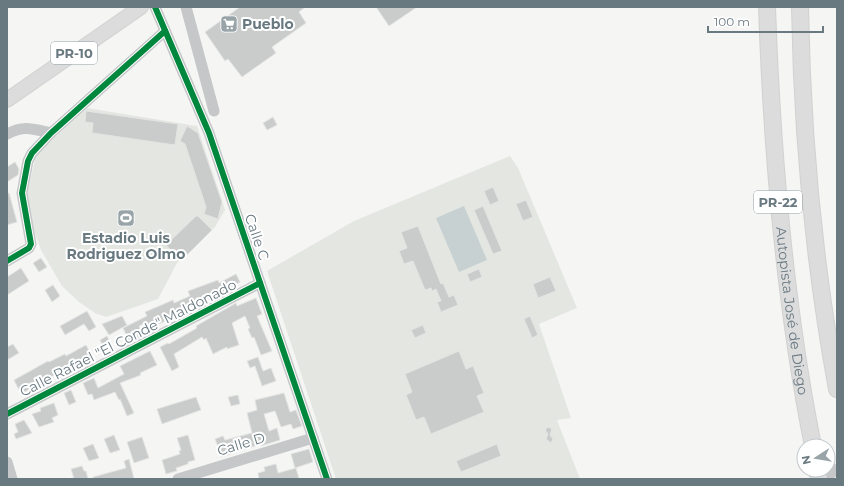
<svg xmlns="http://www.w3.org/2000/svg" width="844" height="486" viewBox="0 0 844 486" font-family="Montserrat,sans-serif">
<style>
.green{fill:#e4e6e1}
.water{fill:#c7d1d2}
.building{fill:#cacccc;stroke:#e4e4e4}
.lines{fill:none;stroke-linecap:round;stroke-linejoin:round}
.major-casing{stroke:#d0d1d1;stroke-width:16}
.highway-casing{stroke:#d1d1d1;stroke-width:18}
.minor{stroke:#c5c7c8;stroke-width:11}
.major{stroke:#dcdcdd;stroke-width:14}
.highway{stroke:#dcdcdd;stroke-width:16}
.cycleway-casing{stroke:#fff;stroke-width:8}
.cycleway{stroke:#00873e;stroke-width:6}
.labels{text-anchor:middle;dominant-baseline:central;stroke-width:4;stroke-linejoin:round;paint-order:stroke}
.shield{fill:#fff;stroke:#95a1a6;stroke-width:1}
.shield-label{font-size:13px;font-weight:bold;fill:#687980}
.poi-label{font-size:14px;font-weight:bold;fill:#687980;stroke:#fff;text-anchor:start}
.street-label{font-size:14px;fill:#687980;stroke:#fff}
</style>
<rect width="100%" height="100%" fill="#f5f5f4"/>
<g class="green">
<path d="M87,108l110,18 28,84 -10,17 -38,36 -19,36 -52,18 -11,-4 -16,-11 -17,-16 -21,-36 -9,-25 -6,-26 10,-44z"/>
<path d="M510,156l8,12 59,140 -38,16 32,94 -14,2 23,59h-244l-69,-208 87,-50z"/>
</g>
<path class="water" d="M464,206l23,54 -28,12 -23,-54z"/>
<g class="building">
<path d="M240,7h65l-6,5 7,11 -34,24 4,6 -34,24 -14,-18 -3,2 -20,-29z"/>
<path d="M376,7h41l-28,19z"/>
<path d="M86,111l92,13 -3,21 -83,-12 1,-10 -8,-1z"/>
<path d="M273,117l4,8 -10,5 -4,-7z"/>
<path d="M187,126l11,7 24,69 -4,17 -14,-5 2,-7 -21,-63 -5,-3z"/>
<path d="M15,162l4,7 -1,6 -11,7v-15z"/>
<path d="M493,187l6,14 -9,4 -6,-14z"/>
<path d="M7,193h2l8,29 -10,3z"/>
<path d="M526,200l7,17 -10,4 -7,-17z"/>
<path d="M483,206l19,45 -9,3 -19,-44z"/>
<path d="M196,216h2l14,14 -31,31 -15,-16z"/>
<path d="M418,226l23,58 2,-1 6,14 5,-2 4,10 -17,7 -4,-10 4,-1 -5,-12 -4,2 -1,-3 -6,2 -12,-29 -9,3 -5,-13 8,-3 -6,-16z"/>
<path d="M41,258l6,9 -8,5 -6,-9z"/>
<path d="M21,268l8,13 -22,14v-18z"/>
<path d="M479,269l3,8 -12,5 -3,-8z"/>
<path d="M236,274l4,8 -17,10v1l-45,19 1,3 -29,13 -3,-6 -8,4 4,10 -13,7 -7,-15 24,-12 -2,-4 28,-12 1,3 16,-7 -2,-5 30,-11 1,3z"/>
<path d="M550,277l6,14 -18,7 -5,-14z"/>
<path d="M53,285l7,11 -8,6 -7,-12z"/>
<path d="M256,298l6,16 -5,2 15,35 -11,4 -7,-18 -2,1 -4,-9 2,-1 -5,-12 -13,7 7,22 -12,4v-2l-14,7 -7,-16 -2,2 -2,-3 -28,17 5,13 -7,4 -12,-24 8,-4 1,1 28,-16 -1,-2 40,-23 1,3z"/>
<path d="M87,311l9,16 -7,4 -5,-7 -19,11 -5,-9z"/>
<path d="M122,316l5,9 -18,10 -7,-11z"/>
<path d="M530,316l8,19 -6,3 -8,-19z"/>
<path d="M423,325l3,8 -11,5 -4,-8z"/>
<path d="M107,336l7,14 -7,3 -7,-13z"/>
<path d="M13,344l6,9 -12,7v-13z"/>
<path d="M86,345l8,15 -32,16 -2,-4 -39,22 -7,-14 34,-19 1,1 16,-8 1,2z"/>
<path d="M150,351l7,14 -17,8 1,2 -21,8 14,30 -7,3 -7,-17 -1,1 -4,-8 -21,8 -2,-6 -4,1 -5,-12 11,-5 4,10 26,-14 -4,-8z"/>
<path d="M459,351l7,18 7,-3 11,27 -7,3 7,16 -53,22 -7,-17 -8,3 -10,-25 6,-3 -7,-18z"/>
<path d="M258,357l5,14 8,-3 5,13 -14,5 -7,-20 -5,2 -3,-7z"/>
<path d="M71,390l5,12 -7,3 -5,-12z"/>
<path d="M284,393l6,19 6,-2 6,16 -9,3 -2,-5 -10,3 -6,-16 -11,3 5,17 8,-3 3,12 -19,6v-2l-39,13 -7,-18 8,-3 2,4 27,-7 -5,-20 10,-3 -2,-10z"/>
<path d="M238,395l2,9 -9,2 -3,-9z"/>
<path d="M196,397l5,13 -39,14 -5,-15z"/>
<path d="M54,403l4,12 -6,3 2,4 -15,5 -7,-13 9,-3 -1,-3z"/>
<path d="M24,420l8,13 -16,6 -2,-5 4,-2 -3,-8z"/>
<path d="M548,427l4,2 -2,6 3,4 -2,4 -5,-4 2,-5 -3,-4z"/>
<path d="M114,435l6,15 -10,3 -6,-14z"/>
<path d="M188,435l7,25 -7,2v2l-12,4 1,3 -11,3 -4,-14 18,-6 -1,-3 2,-1 -4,-12z"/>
<path d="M142,437l7,21 -15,5 -7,-21z"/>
<path d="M93,444l6,14 -10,3 -6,-13z"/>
<path d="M497,444l4,12 -40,16 -5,-11z"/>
<path d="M309,449l4,13 -18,6 -4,-14z"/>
<path d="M129,459l5,20h-41v-2l33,-9 -2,-7z"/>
<path d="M276,464l2,9 18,-5 3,11h-40l-1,-6 7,-2 -1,-4z"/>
<path d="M82,466l2,5h2l2,8h-14l-3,-10z"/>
</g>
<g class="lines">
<defs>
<path id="major" d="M7,100l134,-93"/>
<g id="highway">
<path id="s1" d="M767,7c5,148 17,294 46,439"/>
<path d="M800,7c2,128 14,257 37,382"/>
<path d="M817,470l2,9"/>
</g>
</defs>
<use href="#major" class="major-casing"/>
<use href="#highway" class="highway-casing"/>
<g class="minor">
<path d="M155,7l54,126 118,346"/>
<path d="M186,7l28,104"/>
<path d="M7,134c18,-9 25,-5 44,-1"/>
<path d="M7,261l22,-13 2,-4 -9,-51 6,-32 4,-8 19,-20 114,-102"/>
<path d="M7,414l253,-131"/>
<path d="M7,462l5,17"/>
<path d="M178,479l135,-41"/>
<path d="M823,479l14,-10"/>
</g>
<use href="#major" class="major"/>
<use href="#highway" class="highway"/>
<defs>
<g id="cycleway">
<path d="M155,7l54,126 118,346"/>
<path d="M7,261l22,-13 2,-4 -9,-51 6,-32 4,-8 19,-20 114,-102"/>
<path d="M7,414l253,-131"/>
</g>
</defs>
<use href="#cycleway" class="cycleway-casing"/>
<use href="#cycleway" class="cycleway"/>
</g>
<defs>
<symbol id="supermarket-square" viewBox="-11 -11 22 22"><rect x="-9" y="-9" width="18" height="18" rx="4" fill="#99a4a9" stroke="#fff"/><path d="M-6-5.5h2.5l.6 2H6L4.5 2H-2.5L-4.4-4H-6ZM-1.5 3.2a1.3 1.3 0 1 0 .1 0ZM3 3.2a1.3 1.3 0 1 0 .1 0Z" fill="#fff"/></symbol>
<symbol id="stadium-square" viewBox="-11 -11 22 22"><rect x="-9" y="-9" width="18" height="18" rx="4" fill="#99a4a9" stroke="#fff"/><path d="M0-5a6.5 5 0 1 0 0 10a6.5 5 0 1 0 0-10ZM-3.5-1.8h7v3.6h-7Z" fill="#fff"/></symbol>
</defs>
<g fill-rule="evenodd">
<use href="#supermarket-square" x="219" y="14" width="20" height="20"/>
<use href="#stadium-square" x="116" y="208" width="20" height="20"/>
</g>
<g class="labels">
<g class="shield">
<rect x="51" y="42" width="46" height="22" rx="3"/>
<rect x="754" y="191" width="48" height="22" rx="3"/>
</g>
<g class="shield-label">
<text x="74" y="53">PR-10</text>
<text x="778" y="202">PR-22</text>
</g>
<g class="poi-label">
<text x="242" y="24">Pueblo</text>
<text x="126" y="238" text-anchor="middle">Estadio Luis<tspan x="126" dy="16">Rodriguez Olmo</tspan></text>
</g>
<g class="street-label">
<text transform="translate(257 237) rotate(71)">Calle C</text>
<text stroke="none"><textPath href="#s1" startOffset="305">Autopista José de Diego</textPath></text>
<text transform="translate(128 338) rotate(-27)">Calle Rafael "El Conde" Maldonado</text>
<text transform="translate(241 444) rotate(-17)">Calle D</text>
</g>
</g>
<rect width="844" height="486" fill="none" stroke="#687980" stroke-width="16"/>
<g transform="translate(816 458) rotate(258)"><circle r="19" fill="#ffffff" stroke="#c3c9cc"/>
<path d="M0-3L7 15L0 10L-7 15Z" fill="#99a4a9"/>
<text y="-6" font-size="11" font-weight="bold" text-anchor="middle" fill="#687980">N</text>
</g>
<path d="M708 26v6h115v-6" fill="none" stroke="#687980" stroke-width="2"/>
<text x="714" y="26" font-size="12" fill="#687980" stroke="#ffffff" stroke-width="3" paint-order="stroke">100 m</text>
</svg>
